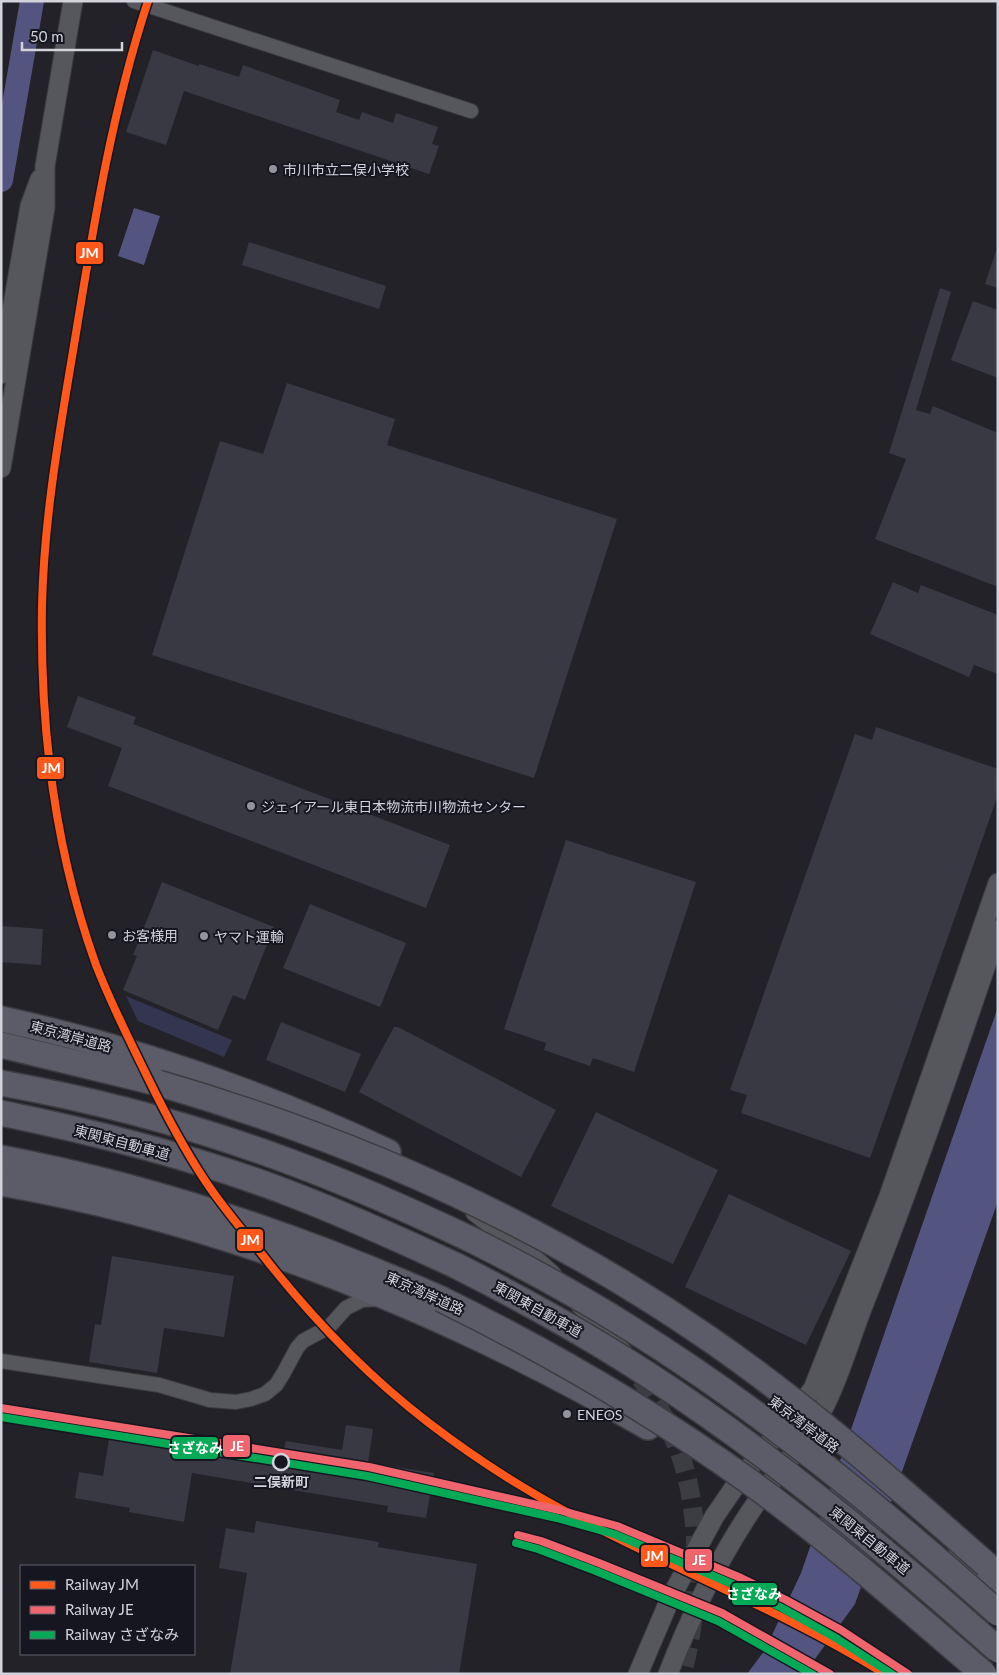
<svg xmlns="http://www.w3.org/2000/svg" width="999" height="1675" viewBox="0 0 999 1675" font-family="Lato,'Noto Sans JP',sans-serif">
<style>
.green{fill:#34354f}
.water{fill:#535580}
.lines{fill:none;stroke-linecap:round;stroke-linejoin:round}
.river{stroke:#535580;stroke-width:24}
.building{fill:#393944}
.secondary-tunnel{stroke:#3c3d43;stroke-width:19;stroke-dasharray:19 9;stroke-linecap:butt}
.street-casing{stroke:#3c3c41;stroke-width:16}
.secondary-casing{stroke:#3c3c41;stroke-width:21}
.highway-casing{stroke:#3c3c41;stroke-width:28}
.street{stroke:#56575c;stroke-width:14}
.secondary{stroke:#56575c;stroke-width:19}
.highway{stroke:#5b5c68;stroke-width:25}
.highway-bridge-casing{stroke:#3c3c41;stroke-width:28;stroke-linecap:butt}
.highway-bridge{stroke:#5b5c68;stroke-width:25}
.rail-1-casing{stroke:#161621;stroke-width:11}
.rail-2-casing{stroke:#161621;stroke-width:11}
.rail-3-casing{stroke:#161621;stroke-width:11}
.rail-1{stroke:#ff581a;stroke-width:8}
.rail-2{stroke:#ef646d;stroke-width:8}
.rail-3{stroke:#06aa56;stroke-width:8}
.poi-dot{fill:#94959c;stroke:#161621;stroke-width:2}
.stop-dot{fill:#161621;stroke:#d2d3db;stroke-width:2.5}
.labels{text-anchor:middle;dominant-baseline:central;stroke-width:4;stroke-linejoin:round;paint-order:stroke}
.poi-label{font-size:14px;fill:#d2d3db;stroke:#161621;text-anchor:start}
.street-label{font-size:14px;fill:#d2d3db;stroke:#161621}
.stop-label{font-size:14px;font-weight:bold;fill:#d2d3db;stroke:#161621}
.line-badge{stroke:#161621;stroke-width:2}
.badge-label{font-size:14px;text-anchor:middle;font-weight:bold;fill:#fff}
</style>
<rect width="100%" height="100%" fill="#222228"/>
<path class="green" d="M126,996l106,44 -8,17 -86,-36z"/>
<g class="water">
<path d="M134,208l26,8 -16,49 -26,-9z"/>
<path d="M998,1007v194l-143,403 -51,70h-57l18,-24 36,-77z"/>
</g>
<g class="lines">
<path class="river" d="M1,180l31,-179"/>
</g>
<g class="building">
<path d="M153,50l46,16v-2l40,13 4,-12 97,35 -4,12 23,8 3,-8 31,11 3,-10 42,14 -6,17 7,2 -10,28 -245,-83 -18,54 -40,-13z"/>
<path d="M249,242l137,44 -7,23 -137,-44z"/>
<path d="M996,251h2v37l-13,-4z"/>
<path d="M940,288l11,4 -35,118 14,4 3,-8 65,27v154l-123,-48 31,-80 -17,-6z"/>
<path d="M973,301l25,9v68l-47,-18z"/>
<path d="M287,383l108,36 -8,26 230,74 -83,259 -382,-123 68,-214 43,13z"/>
<path d="M893,582l25,11 3,-8 77,30v59l-24,-9 -5,12 -99,-43z"/>
<path d="M78,696l58,21 -3,7 317,121 -24,63 -318,-122 14,-38 -55,-21z"/>
<path d="M876,727l122,42v26l-128,363 -129,-45 6,-18 -17,-5 125,-356 17,6z"/>
<path d="M566,840l130,42 -62,190 -41,-14 -3,8 -46,-16 2,-7 -42,-14z"/>
<path d="M162,882l112,45 -29,73 -12,-5 -15,35 -95,-40 14,-34 -4,-1z"/>
<path d="M310,904l96,39 -26,64 -97,-39z"/>
<path d="M1,926l42,3 -2,36 -40,-3z"/>
<path d="M281,1022l80,32 -16,38 -79,-32z"/>
<path d="M394,1027h4l158,83 -35,67 -162,-85z"/>
<path d="M596,1112l122,58 -45,94 -122,-58z"/>
<path d="M729,1194l122,57 -45,94 -121,-58z"/>
<path d="M112,1256l122,20 -10,61 -60,-9 -7,45 -68,-11 6,-38 6,1z"/>
<path d="M112,1421l172,28 2,-8 56,9 4,-25 27,4 -5,34 66,10 -8,45 -39,-6 1,-6 -196,-33 -8,49 -55,-10 1,-4 -55,-10 4,-26 24,4z"/>
<path d="M256,1521l123,21 -1,5 99,17 -18,110h-229l17,-101 -28,-5 7,-40 28,5z"/>
</g>
<g class="lines">
<path class="secondary-tunnel" d="M641,1379c17,24 30,50 40,78 21,61 19,155 1,217"/>
<defs>
<g id="street">
<path d="M134,1l337,110"/>
<path d="M1,1361l158,24 51,15 26,2 15,-3 14,-5 11,-9 7,-11 14,-26 6,-7 26,-14 17,-19 16,-8 17,-1"/>
</g>
<g id="secondary">
<path d="M1,374l29,-168 10,-27"/>
<path d="M1,468l44,-260v-42l28,-165"/>
<path d="M475,1212l46,35 31,28"/>
<path d="M580,1304l43,49"/>
<path d="M638,1674l32,-75 44,-82 24,-35 75,-93 76,-193 109,-313"/>
<path d="M668,1674c24,-62 55,-124 93,-178 21,-30 48,-58 64,-91 16,-32 25,-66 38,-99 49,-124 92,-250 135,-376"/>
</g>
<g id="highway">
<path d="M1,1019c134,29 263,75 387,133"/>
<path d="M1,1045l157,38"/>
<path d="M1,1083c100,18 200,45 295,81 59,22 117,48 174,75"/>
<path d="M1,1113c97,20 193,44 285,79 58,22 115,48 171,74"/>
<path d="M1,1158c153,29 298,78 440,141"/>
<path d="M1,1183c229,40 446,128 647,244"/>
<path d="M961,1556l37,32"/>
</g>
</defs>
<use href="#street" class="street-casing"/>
<use href="#secondary" class="secondary-casing"/>
<use href="#highway" class="highway-casing"/>
<use href="#street" class="street"/>
<use href="#secondary" class="secondary"/>
<use href="#highway" class="highway"/>
<defs>
<g id="highway-bridge">
<path d="M158,1083c196,57 382,139 550,255 99,68 189,148 279,227"/>
<path d="M470,1239c54,27 107,56 158,88 132,82 254,182 370,286"/>
<path d="M457,1266c65,33 129,68 190,108 125,81 240,177 351,276"/>
<path d="M441,1299c108,53 211,113 309,183 81,59 157,126 234,192"/>
</g>
</defs>
<use href="#highway-bridge" class="highway-bridge-casing"/>
<use href="#highway-bridge" class="highway-bridge"/>
<defs>
<path id="rail-1" d="M148,1c-35,107 -53,215 -71,326 -15,92 -33,185 -35,279 -2,120 13,245 54,359 15,39 34,76 52,113 17,35 35,69 56,101 17,26 37,50 57,74 49,63 104,121 168,170 47,36 97,68 149,95 102,54 209,95 307,156"/>
<g id="rail-2">
<path d="M1,1408l368,59 190,43 58,16 124,52 45,22 55,30 67,44"/>
<path d="M518,1535l23,6 58,22 123,50 108,61"/>
</g>
<g id="rail-3">
<path d="M1,1417l366,59 190,42 57,16 123,52 45,22 54,30 56,36"/>
<path d="M516,1543l22,6 58,22 122,50 94,53"/>
</g>
</defs>
<use href="#rail-1" class="rail-1-casing"/>
<use href="#rail-2" class="rail-2-casing"/>
<use href="#rail-3" class="rail-3-casing"/>
<use href="#rail-1" class="rail-1"/>
<use href="#rail-2" class="rail-2"/>
<use href="#rail-3" class="rail-3"/>
</g>
<g class="poi-dot">
<circle cx="273" cy="169" r="5"/>
<circle cx="251" cy="806" r="5"/>
<circle cx="112" cy="935" r="5"/>
<circle cx="204" cy="936" r="5"/>
<circle cx="567" cy="1414" r="5"/>
</g>
<circle class="stop-dot" cx="281" cy="1462" r="8"/>
<g class="labels">
<g class="poi-label">
<text x="283" y="169">市川市立二俣小学校</text>
<text x="261" y="806">ジェイアール東日本物流市川物流センター</text>
<text x="122" y="935">お客様用</text>
<text x="214" y="936">ヤマト運輸</text>
<text x="577" y="1414">ENEOS</text>
</g>
<g class="street-label">
<text transform="translate(71 1036) rotate(15)">東京湾岸道路</text>
<text transform="translate(122 1142) rotate(15)">東関東自動車道</text>
<text transform="translate(425 1293) rotate(24)">東京湾岸道路</text>
<text transform="translate(538 1309) rotate(29)">東関東自動車道</text>
<text transform="translate(804 1424) rotate(37)">東京湾岸道路</text>
<text transform="translate(870 1540) rotate(39)">東関東自動車道</text>
</g>
<g class="stop-label">
<text x="281" y="1481">二俣新町</text>
</g>
</g>
<g class="line-badge">
<rect x="75" y="241" width="29" height="24" rx="5" fill="#ff581a"/>
<rect x="36" y="756" width="29" height="24" rx="5" fill="#ff581a"/>
<rect x="236" y="1228" width="28" height="24" rx="5" fill="#ff581a"/>
<rect x="222" y="1434" width="29" height="24" rx="5" fill="#ef646d"/>
<rect x="171" y="1436" width="48" height="24" rx="5" fill="#06aa56"/>
<rect x="640" y="1544" width="29" height="24" rx="5" fill="#ff581a"/>
<rect x="684" y="1548" width="29" height="24" rx="5" fill="#ef646d"/>
<rect x="731" y="1582" width="47" height="24" rx="5" fill="#06aa56"/>
</g>
<g class="badge-label">
<text x="89" y="258">JM</text>
<text x="51" y="773">JM</text>
<text x="250" y="1245">JM</text>
<text x="237" y="1451">JE</text>
<text x="195" y="1453">さざなみ</text>
<text x="654" y="1561">JM</text>
<text x="699" y="1565">JE</text>
<text x="754" y="1599">さざなみ</text>
</g>
<rect width="999" height="1675" fill="none" stroke="#d2d3db" stroke-width="5"/>
<rect x="20" y="1565" width="175" height="90" fill="#161621" stroke="#61626b"/>
<rect x="30" y="1581" width="25" height="8" fill="#ff581a" stroke="#61626b"/>
<text x="65" y="1590" font-size="15" fill="#d2d3db">Railway JM</text>
<rect x="30" y="1606" width="25" height="8" fill="#ef646d" stroke="#61626b"/>
<text x="65" y="1615" font-size="15" fill="#d2d3db">Railway JE</text>
<rect x="30" y="1631" width="25" height="8" fill="#06aa56" stroke="#61626b"/>
<text x="65" y="1640" font-size="15" fill="#d2d3db">Railway さざなみ</text>
<path d="M22 42v8h100v-8" fill="none" stroke="#d2d3db" stroke-width="2.5"/>
<text x="30" y="42" font-size="15" fill="#d2d3db" stroke="#161621" stroke-width="4" paint-order="stroke">50 m</text>
</svg>
